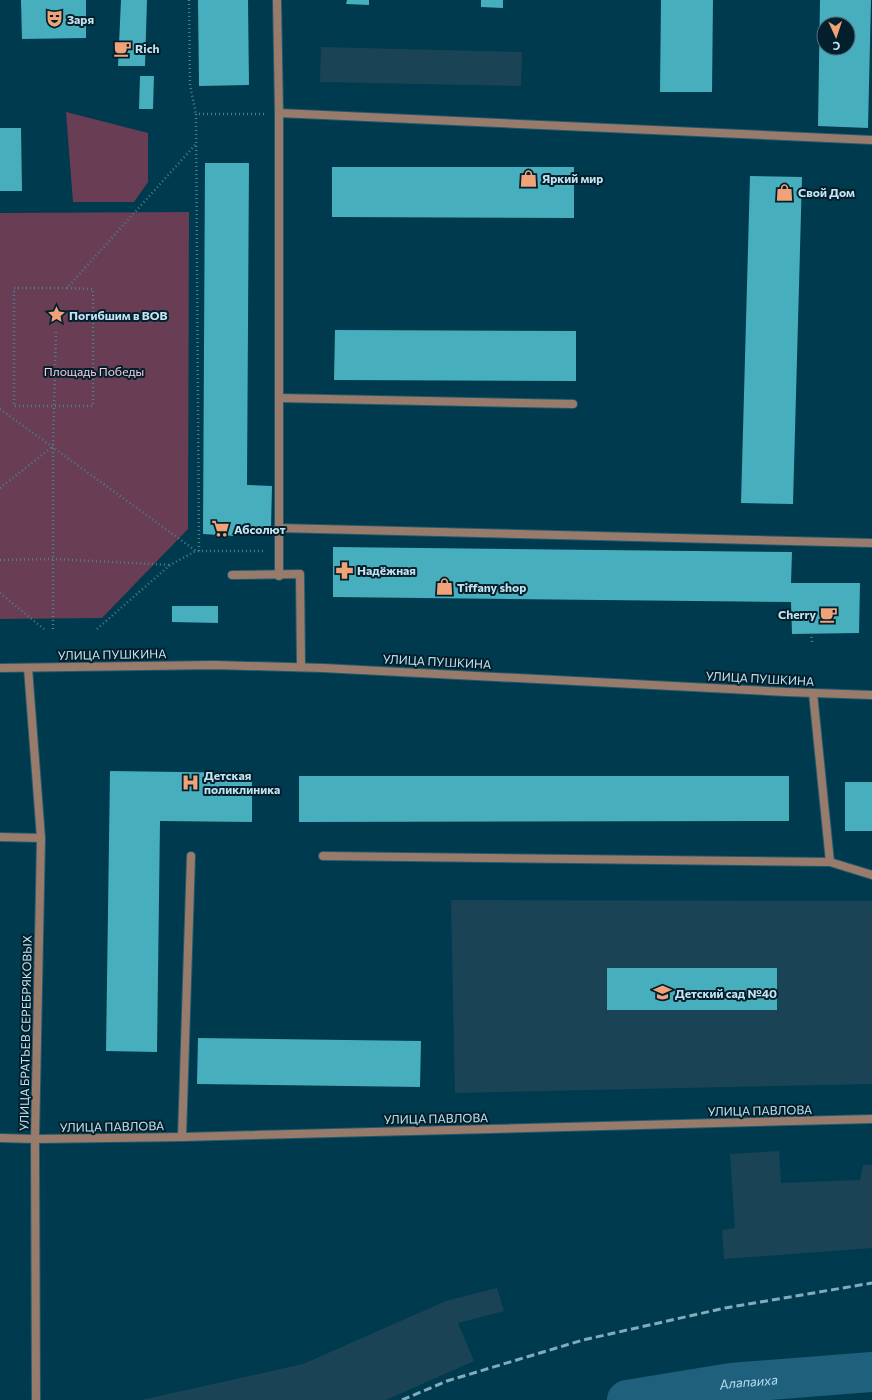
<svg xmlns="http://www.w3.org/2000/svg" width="872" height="1400" viewBox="0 0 872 1400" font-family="Commissioner,sans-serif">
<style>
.built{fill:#1a4455}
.green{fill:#693d54}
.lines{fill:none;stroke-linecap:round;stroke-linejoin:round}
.river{stroke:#1f617c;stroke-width:40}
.building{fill:#46aebd;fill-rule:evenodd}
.service-casing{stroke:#23596c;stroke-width:10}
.minor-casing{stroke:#23596c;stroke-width:10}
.tertiary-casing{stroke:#23596c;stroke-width:10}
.path{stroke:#4d7d8f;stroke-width:2.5;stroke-dasharray:1 3;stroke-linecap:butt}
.service{stroke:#997b6c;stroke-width:8}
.minor{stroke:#997b6c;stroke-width:8}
.tertiary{stroke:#997b6c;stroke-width:8}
.rail{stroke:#82abbc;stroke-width:3;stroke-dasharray:8 4;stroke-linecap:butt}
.labels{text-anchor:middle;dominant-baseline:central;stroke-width:4;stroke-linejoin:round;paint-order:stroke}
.poi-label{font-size:12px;font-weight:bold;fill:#c3e4f3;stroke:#031f2b;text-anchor:start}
.park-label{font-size:12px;fill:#f7cfe2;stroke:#031f2b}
.street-label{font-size:12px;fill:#c3e4f3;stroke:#031f2b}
.water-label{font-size:13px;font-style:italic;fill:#b6dff3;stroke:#031f2b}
</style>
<rect width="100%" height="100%" fill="#003a4e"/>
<g class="built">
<path d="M321,47l201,5 -1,34 -201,-4z"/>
<path d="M451,900l421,1v183l-417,9z"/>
<path d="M779,1151l2,32 79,-3 3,-15h9v83l-148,11 -2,-29 13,-2 -5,-74z"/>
<path d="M497,1288l7,23 -46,12 16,38 -88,39h-245l162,-36 143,-63z"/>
</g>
<g class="green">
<path d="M66,112l82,21v49l-14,20h-61z"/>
<path d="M189,212l-1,317 -86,89 -102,1v-406z"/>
</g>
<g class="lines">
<path class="river" id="s1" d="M627,1400l104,-17 141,-11"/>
</g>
<g class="building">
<path d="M21,0h65v38l-64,1z"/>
<path d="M121,0h26l-2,66h-27z"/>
<path d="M198,0h50l1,85 -50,1z"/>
<path d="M347,0h22v5l-23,-1z"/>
<path d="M481,0h22v8l-22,-1z"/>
<path d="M661,0h52l-1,92h-52z"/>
<path d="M820,0h51l-3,128 -50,-2zM824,24h24v24h-24z"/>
<path d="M140,76h14l-1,33h-14z"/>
<path d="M0,128h21l1,63h-22z"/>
<path d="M205,163h44l-2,322 25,1 -1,43h-24l-13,7 -31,-2z"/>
<path d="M332,167h242v51l-242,-1z"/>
<path d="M750,176l52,1 -9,327 -52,-1z"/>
<path d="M335,330l241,1v50l-242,-1z"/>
<path d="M333,547l459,5 -1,31h69l-1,50 -67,1 -1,-32 -458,-5z"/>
<path d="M172,606h46v17l-46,-1z"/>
<path d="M110,771l142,2v49l-92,-1 -3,231 -51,-1z"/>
<path d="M299,776h490v45l-490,1z"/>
<rect x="845" y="782" width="27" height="49"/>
<rect x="607" y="968" width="170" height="42"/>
<path d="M198,1038l223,3 -1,46 -223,-3z"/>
</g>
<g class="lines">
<defs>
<g id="service">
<path d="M277,0l2,113v463"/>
<path d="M279,113l593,27"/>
<path d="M279,398l294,6"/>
<path d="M278,528l594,15"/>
<path d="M232,575l68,-1 1,93"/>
<path d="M813,693l17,169 42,13"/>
<path d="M0,837l41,1"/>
<path d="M323,856l507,6"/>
<path d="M182,1137l9,-281"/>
</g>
<g id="minor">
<path d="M28,668l13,170 -6,301 1,261"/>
<path d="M0,1138l35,1 147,-2 690,-18"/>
</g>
<path id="tertiary" d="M0,668l214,-3 109,3 463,24 86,3"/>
</defs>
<use href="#service" class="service-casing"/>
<use href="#minor" class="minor-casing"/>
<use href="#tertiary" class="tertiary-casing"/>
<g class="path">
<path d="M189,0l1,85 6,29"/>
<path d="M67,288h-53v118h79v-117l-26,-1 129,-144"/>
<path d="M0,409l196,142h68"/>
<path d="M0,488l52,-41"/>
<path d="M199,551l-3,-437h68"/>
<path d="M0,560l53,-1 117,6"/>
<path d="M0,593l44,36"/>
<path d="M53,629v-182l3,-117"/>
<path d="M97,629l73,-64 26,-14"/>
<path d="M811,633l1,9"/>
</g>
<use href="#service" class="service"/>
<use href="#minor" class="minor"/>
<use href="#tertiary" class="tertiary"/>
<path class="rail" d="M402,1400l45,-19 136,-41 142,-32 147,-25"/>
</g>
<defs>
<symbol id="theatre-bare" viewBox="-9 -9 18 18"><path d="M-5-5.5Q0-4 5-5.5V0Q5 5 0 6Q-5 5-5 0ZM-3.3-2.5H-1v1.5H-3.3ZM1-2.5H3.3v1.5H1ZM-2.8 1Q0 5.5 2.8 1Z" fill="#f0a279" stroke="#031f2b" stroke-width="2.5" paint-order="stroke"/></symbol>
<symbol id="cafe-bare" viewBox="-9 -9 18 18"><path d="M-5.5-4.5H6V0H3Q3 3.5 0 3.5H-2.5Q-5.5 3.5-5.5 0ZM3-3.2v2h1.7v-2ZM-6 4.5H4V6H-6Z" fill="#f0a279" stroke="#031f2b" stroke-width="2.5" paint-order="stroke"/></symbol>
<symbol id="shop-bare" viewBox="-9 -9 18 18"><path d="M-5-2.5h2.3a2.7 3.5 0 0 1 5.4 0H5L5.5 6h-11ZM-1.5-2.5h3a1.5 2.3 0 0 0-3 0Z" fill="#f0a279" stroke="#031f2b" stroke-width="2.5" paint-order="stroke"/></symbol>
<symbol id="sight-bare" viewBox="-9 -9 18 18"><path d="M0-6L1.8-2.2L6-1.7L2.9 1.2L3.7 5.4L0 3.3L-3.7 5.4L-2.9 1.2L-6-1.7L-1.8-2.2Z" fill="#f0a279" stroke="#031f2b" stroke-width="2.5" paint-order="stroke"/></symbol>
<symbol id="supermarket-bare" viewBox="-9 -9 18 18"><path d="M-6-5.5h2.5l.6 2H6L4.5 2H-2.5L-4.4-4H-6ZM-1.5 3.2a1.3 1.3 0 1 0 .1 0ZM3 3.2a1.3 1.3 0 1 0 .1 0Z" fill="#f0a279" stroke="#031f2b" stroke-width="2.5" paint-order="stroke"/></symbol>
<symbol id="pharmacy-bare" viewBox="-9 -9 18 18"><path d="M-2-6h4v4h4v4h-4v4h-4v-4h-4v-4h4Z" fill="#f0a279" stroke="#031f2b" stroke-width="2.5" paint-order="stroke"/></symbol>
<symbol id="hospital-bare" viewBox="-9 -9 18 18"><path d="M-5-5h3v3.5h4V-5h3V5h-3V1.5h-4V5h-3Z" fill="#f0a279" stroke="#031f2b" stroke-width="2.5" paint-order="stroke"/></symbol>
<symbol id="school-bare" viewBox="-9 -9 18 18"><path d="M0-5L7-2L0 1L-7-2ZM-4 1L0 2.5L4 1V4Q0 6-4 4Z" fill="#f0a279" stroke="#031f2b" stroke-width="2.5" paint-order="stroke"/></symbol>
</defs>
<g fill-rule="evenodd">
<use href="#theatre-bare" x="42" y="6" width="25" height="25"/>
<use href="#cafe-bare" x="110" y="36" width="25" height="25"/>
<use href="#shop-bare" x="516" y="166" width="25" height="25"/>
<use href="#shop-bare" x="772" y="180" width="25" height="25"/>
<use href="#sight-bare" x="44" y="302" width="25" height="25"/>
<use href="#supermarket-bare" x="208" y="516" width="25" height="25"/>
<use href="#pharmacy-bare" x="332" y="558" width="25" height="25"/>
<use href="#shop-bare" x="432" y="574" width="25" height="25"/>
<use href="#cafe-bare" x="816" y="602" width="25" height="25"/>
<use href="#hospital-bare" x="178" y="770" width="25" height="25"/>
<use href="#school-bare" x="650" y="980" width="25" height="25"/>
</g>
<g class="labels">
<g class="poi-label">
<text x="67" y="19">Заря</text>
<text x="135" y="48">Rich</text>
<text x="542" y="178">Яркий мир</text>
<text x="798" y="192">Свой Дом</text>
<text x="69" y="315">Погибшим в ВОВ</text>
<text x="234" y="529">Абсолют</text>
<text x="357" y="570">Надёжная</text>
<text x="457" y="587">Tiffany shop</text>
<text x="816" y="614" text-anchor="end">Cherry</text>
<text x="204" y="775">Детская<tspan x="204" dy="14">поликлиника</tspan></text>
<text x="675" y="993">Детский сад №40</text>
</g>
<g class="park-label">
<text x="94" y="371">Площадь Победы</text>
</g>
<g class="street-label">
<text transform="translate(112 654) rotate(-1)">УЛИЦА ПУШКИНА</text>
<text transform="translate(437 661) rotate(3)">УЛИЦА ПУШКИНА</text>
<text transform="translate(760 678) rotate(3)">УЛИЦА ПУШКИНА</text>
<text transform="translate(25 1033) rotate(-89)">УЛИЦА БРАТЬЕВ СЕРЕБРЯКОВЫХ</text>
<text transform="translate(760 1110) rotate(-1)">УЛИЦА ПАВЛОВА</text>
<text transform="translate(436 1118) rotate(-1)">УЛИЦА ПАВЛОВА</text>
<text transform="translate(112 1126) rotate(-1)">УЛИЦА ПАВЛОВА</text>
</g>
<g class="water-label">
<text stroke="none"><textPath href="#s1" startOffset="123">Алапаиха</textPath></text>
</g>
</g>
<g transform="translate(836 36) rotate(177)"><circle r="19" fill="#031f2b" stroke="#506e7b"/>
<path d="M0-3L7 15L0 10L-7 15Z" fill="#f0a279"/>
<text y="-6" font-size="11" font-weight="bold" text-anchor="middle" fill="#c3e4f3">С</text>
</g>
</svg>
